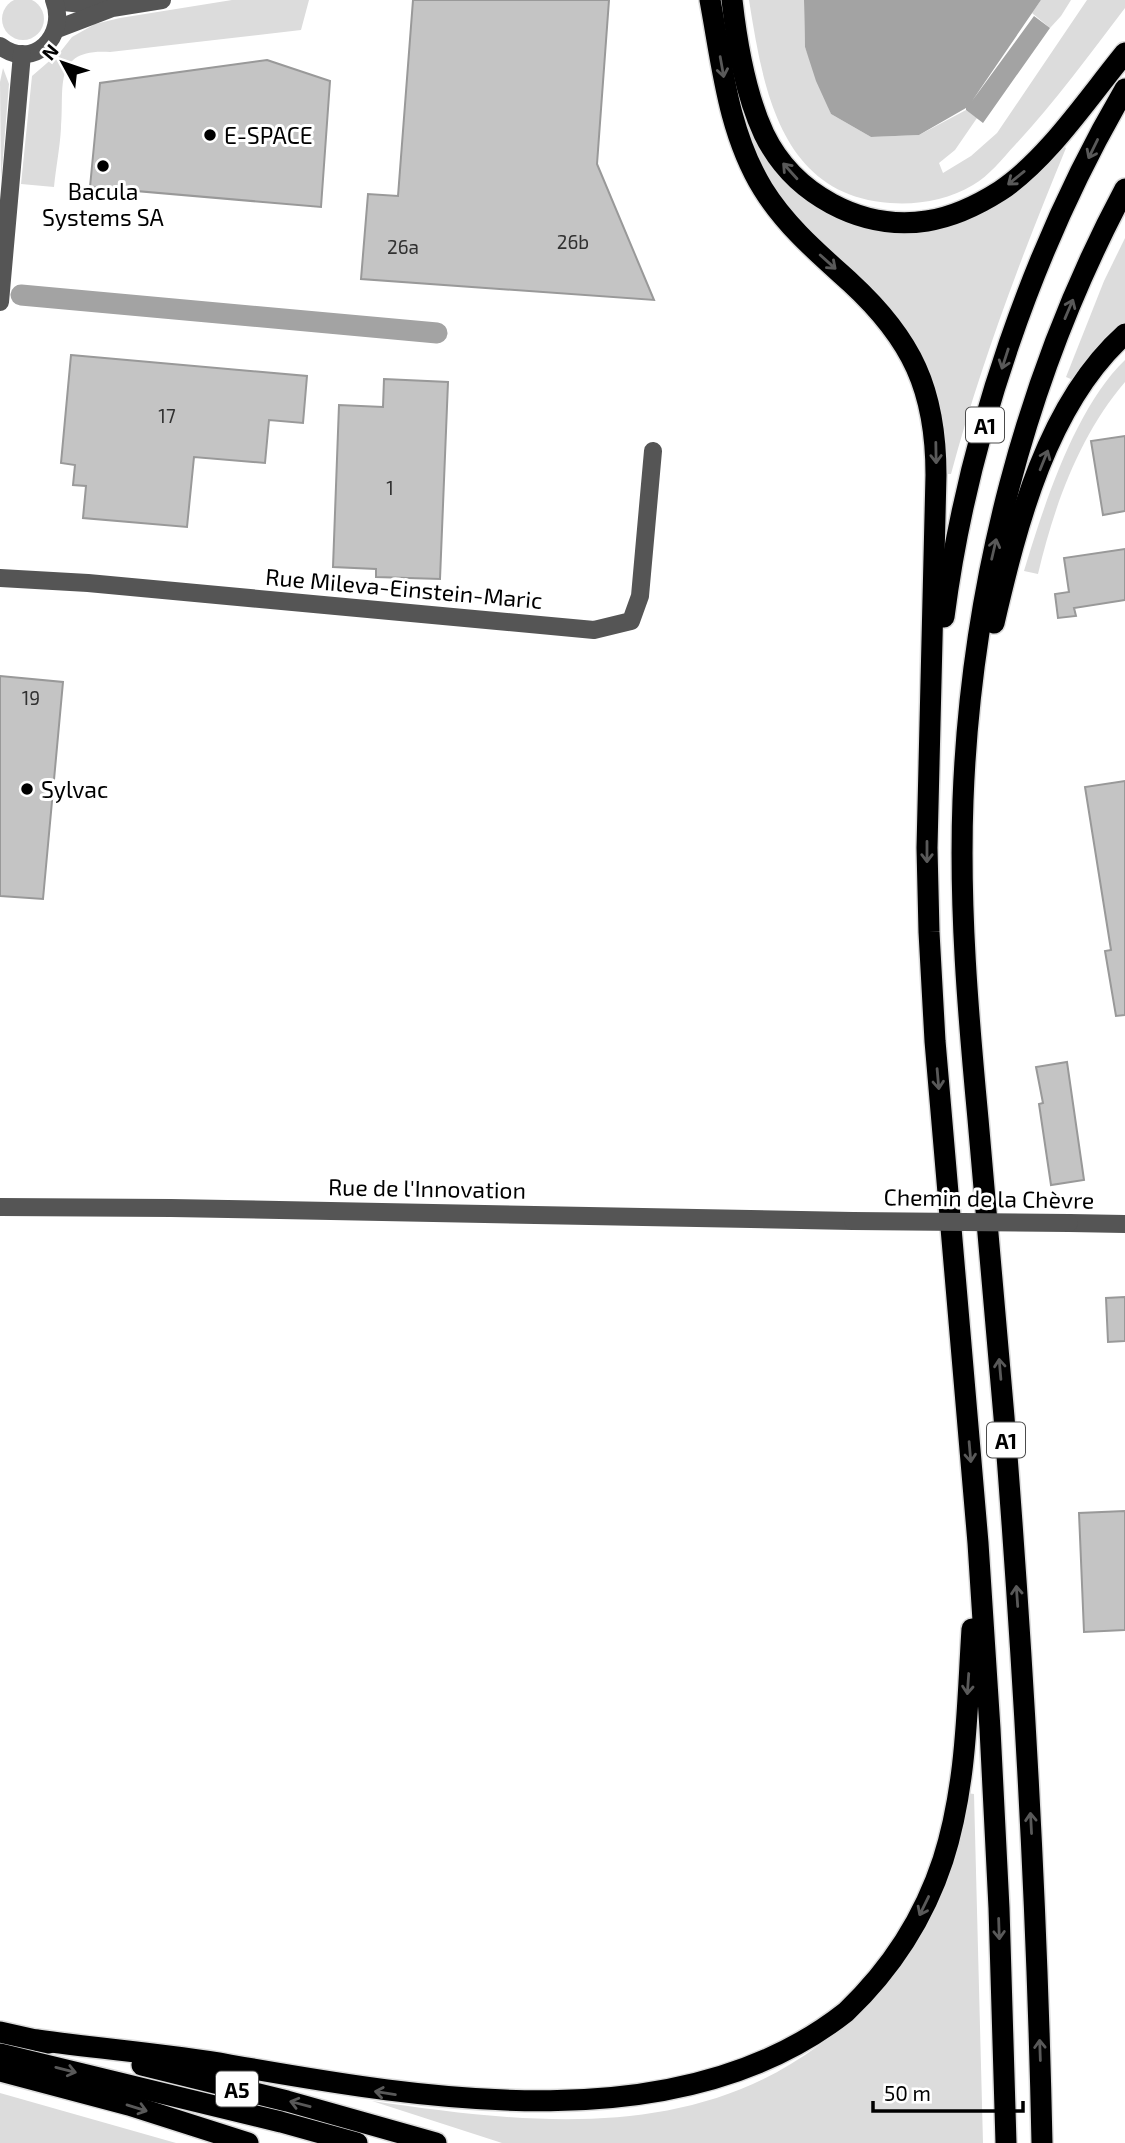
<svg xmlns="http://www.w3.org/2000/svg" width="1125" height="2143" viewBox="0 0 1125 2143" font-family="'Exo 2',sans-serif">
<style>
.green{fill:#dcdcdc}
.water{fill:#a3a3a3}
.lines{fill:none;stroke-linecap:round;stroke-linejoin:round}
.canal{stroke:#a3a3a3;stroke-width:21}
.building{fill:#c4c4c4;stroke:#999;stroke-width:2}
.highway-casing{stroke:#dbdbdb;stroke-width:24}
.minor{stroke:#555;stroke-width:18}
.highway{stroke:#000;stroke-width:21}
.minor-bridge{stroke:#555;stroke-width:18}
.oneway{stroke:#595959}
.poi-dot{fill:#000;stroke:#fff;stroke-width:2.5}
.labels{text-anchor:middle;dominant-baseline:central;stroke-width:6;stroke-linejoin:round;paint-order:stroke}
.number-label{font-size:19px;fill:#313131}
.shield{fill:#fff;stroke:#4c4c4c;stroke-width:2}
.shield-label{font-size:21px;font-weight:bold;fill:#000}
.poi-label{font-size:23px;fill:#000;stroke:#fff;text-anchor:start}
.street-label{font-size:23px;fill:#000;stroke:#fff}
</style>
<rect width="100%" height="100%" fill="#fff"/>
<g class="green">
<circle cx="23" cy="19" r="21"/>
<path d="M232,0h77l-8,30 -191,22c-59,-4 -45,36 -49,76 -1,19 -5,39 -7,59l-33,-3 11,-108 29,-25 11,-14 23,-13 25,-6z"/>
<path d="M749,0h55l1,47 26,67 40,23 48,-2 47,-25 11,8 -22,32 -16,13 4,10 28,-17 26,-23 90,-133h38v8c-36,47 -70,94 -110,137 -13,14 -26,31 -42,40 -25,15 -54,20 -83,18 -110,-8 -127,-115 -141,-203z"/>
<path d="M1041,0h30l-10,16 -11,12 -18,-15z"/>
<path d="M3,68l6,16 -8,98 -1,-100z"/>
<path d="M740,87l41,89 136,55 144,-86 5,3c-44,107 -85,214 -115,326h-7l-13,-90 -166,-204 -32,-91z"/>
<path d="M1125,238v84l-52,58 -7,-3 38,-96z"/>
<path d="M1125,360v22c-46,54 -71,124 -87,192l-14,-3c20,-66 51,-163 101,-211z"/>
<path d="M966,1793l8,1 9,349h-481l-130,-42c152,22 314,42 446,-55 22,-16 47,-35 62,-58 11,-17 18,-40 26,-58 20,-46 40,-91 60,-137z"/>
<path d="M0,2093l176,50h-176z"/>
</g>
<path class="water" d="M804,0h237l-69,101 62,-85 16,12 -67,95 -17,-13v-2l-47,27 -48,2 -40,-23 -15,-33 -11,-34z"/>
<g class="lines">
<path class="canal" d="M21,295l416,38"/>
</g>
<g class="building">
<path d="M413,0h196l-12,164 57,136 -293,-21 7,-85 30,2z"/>
<path d="M267,60l63,21 -9,126 -231,-20 10,-104z"/>
<path d="M71,355l236,21 -4,47 -34,-3 -4,43 -71,-6 -7,70 -104,-9 3,-32 -13,-1 2,-20 -14,-2z"/>
<path d="M384,379l64,3 -8,197 -64,-2v-8l-43,-2 6,-162 44,2z"/>
<path d="M1125,436v75l-22,4 -12,-74z"/>
<path d="M1125,549v51l-51,8 2,8 -18,2 -3,-24 14,-2 -5,-34z"/>
<path d="M0,676l63,6 -20,217 -43,-3z"/>
<path d="M1125,781v234l-9,1 -11,-65 6,-1 -26,-163z"/>
<path d="M1067,1062l17,118 -33,5 -12,-81 4,-1 -7,-36z"/>
<path d="M1125,1297v44l-17,1 -2,-44z"/>
<path d="M1125,1511v119l-41,2 -5,-119z"/>
</g>
<g class="lines">
<defs>
<g id="highway">
<path d="M710,0c12,64 18,132 53,189 23,37 55,64 87,93 62,57 86,108 86,193l-9,373 2,84 6,109 43,502 12,186 9,179 7,235"/>
<path d="M732,0c5,45 13,93 32,134 29,60 97,97 163,87 26,-4 51,-16 73,-30 47,-31 89,-94 125,-138"/>
<path d="M944,617c23,-179 90,-373 181,-528"/>
<path d="M994,623c23,-99 53,-219 131,-289"/>
<path d="M0,2032l49,11"/>
<path d="M37,2040c64,9 130,14 193,25 199,35 450,78 616,-53 44,-42 78,-94 97,-152 24,-75 24,-154 29,-231"/>
<path d="M0,2054l281,68 76,21"/>
<path d="M142,2065l145,36 149,42"/>
<path d="M0,2071l129,34 119,38"/>
<path d="M1042,2143c-5,-242 -19,-485 -38,-726 -8,-100 -18,-199 -26,-298 -10,-106 -19,-212 -15,-319 8,-211 62,-424 162,-611"/>
</g>
</defs>
<use href="#highway" class="highway-casing"/>
<g class="minor">
<path d="M55,1l54,6"/>
<path d="M57,29l55,-21 50,-8"/>
<path d="M0,46c33,25 68,-10 54,-46"/>
<path d="M0,302l22,-248"/>
<path d="M0,578l88,5 506,47 37,-9 9,-25 13,-145"/>
<path d="M0,1207l171,1 682,13"/>
<path d="M1069,1223l56,1"/>
</g>
<use href="#highway" class="highway"/>
<path class="minor-bridge" d="M853,1221l216,2"/>
</g>
<defs><path id="oneway-shaft" d="M-6 0H5M1.5-3L5.5 0L1.5 3" fill="none" stroke-width="1.6" stroke-linecap="round" stroke-linejoin="round" transform="scale(1.75)"/></defs>
<g class="oneway">
<use href="#oneway-shaft" transform="translate(722 67) rotate(80)"/>
<use href="#oneway-shaft" transform="translate(1093 149) rotate(116)"/>
<use href="#oneway-shaft" transform="translate(790 171) rotate(-132)"/>
<use href="#oneway-shaft" transform="translate(1016 178) rotate(141)"/>
<use href="#oneway-shaft" transform="translate(828 262) rotate(42)"/>
<use href="#oneway-shaft" transform="translate(1069 309) rotate(-67)"/>
<use href="#oneway-shaft" transform="translate(1005 359) rotate(108)"/>
<use href="#oneway-shaft" transform="translate(936 453) rotate(89)"/>
<use href="#oneway-shaft" transform="translate(1044 460) rotate(-68)"/>
<use href="#oneway-shaft" transform="translate(994 549) rotate(-77)"/>
<use href="#oneway-shaft" transform="translate(927 852) rotate(90)"/>
<use href="#oneway-shaft" transform="translate(938 1079) rotate(85)"/>
<use href="#oneway-shaft" transform="translate(1000 1369) rotate(-95)"/>
<use href="#oneway-shaft" transform="translate(970 1452) rotate(85)"/>
<use href="#oneway-shaft" transform="translate(1017 1596) rotate(-94)"/>
<use href="#oneway-shaft" transform="translate(968 1684) rotate(94)"/>
<use href="#oneway-shaft" transform="translate(1031 1823) rotate(-93)"/>
<use href="#oneway-shaft" transform="translate(924 1906) rotate(116)"/>
<use href="#oneway-shaft" transform="translate(999 1929) rotate(88)"/>
<use href="#oneway-shaft" transform="translate(1040 2050) rotate(-92)"/>
<use href="#oneway-shaft" transform="translate(66 2070) rotate(14)"/>
<use href="#oneway-shaft" transform="translate(385 2093) rotate(-171)"/>
<use href="#oneway-shaft" transform="translate(300 2104) rotate(-165)"/>
<use href="#oneway-shaft" transform="translate(137 2108) rotate(17)"/>
</g>
<g class="poi-dot">
<circle cx="210" cy="135" r="7"/>
<circle cx="103" cy="166" r="7"/>
<circle cx="27" cy="789" r="7"/>
</g>
<g class="labels">
<g class="number-label">
<text x="573" y="241">26b</text>
<text x="403" y="246">26a</text>
<text x="167" y="415">17</text>
<text x="390" y="487">1</text>
<text x="31" y="697">19</text>
</g>
<g class="shield">
<rect x="966" y="407.5" width="38" height="35" rx="5"/>
<rect x="987" y="1422.5" width="38" height="35" rx="5"/>
<rect x="216" y="2071.5" width="42" height="35" rx="5"/>
</g>
<g class="shield-label">
<text x="985" y="425">A1</text>
<text x="1006" y="1440">A1</text>
<text x="237" y="2089">A5</text>
</g>
<g class="poi-label">
<text x="224" y="135">E-SPACE</text>
<text x="103" y="191" text-anchor="middle">Bacula<tspan x="103" dy="26">Systems SA</tspan></text>
<text x="41" y="789">Sylvac</text>
</g>
<g class="street-label">
<text transform="translate(404 588) rotate(5)">Rue Mileva-Einstein-Maric</text>
<text transform="translate(427 1188) rotate(1)">Rue de l'Innovation</text>
<text transform="translate(989 1198) rotate(1)">Chemin de la Chèvre</text>
</g>
</g>
<g transform="translate(63 63) rotate(310)" stroke="#ffffff" stroke-width="5" paint-order="stroke">
<path d="M0-5L12 26L0 18L-12 26Z" fill="#000000"/>
<text y="-10" font-size="19" font-weight="bold" text-anchor="middle" fill="#000000">N</text>
</g>
<path d="M873 2101v10h150v-10" fill="none" stroke="#000000" stroke-width="3.5"/>
<text x="884" y="2101" font-size="21" fill="#000000" stroke="#ffffff" stroke-width="5" paint-order="stroke">50 m</text>
</svg>
